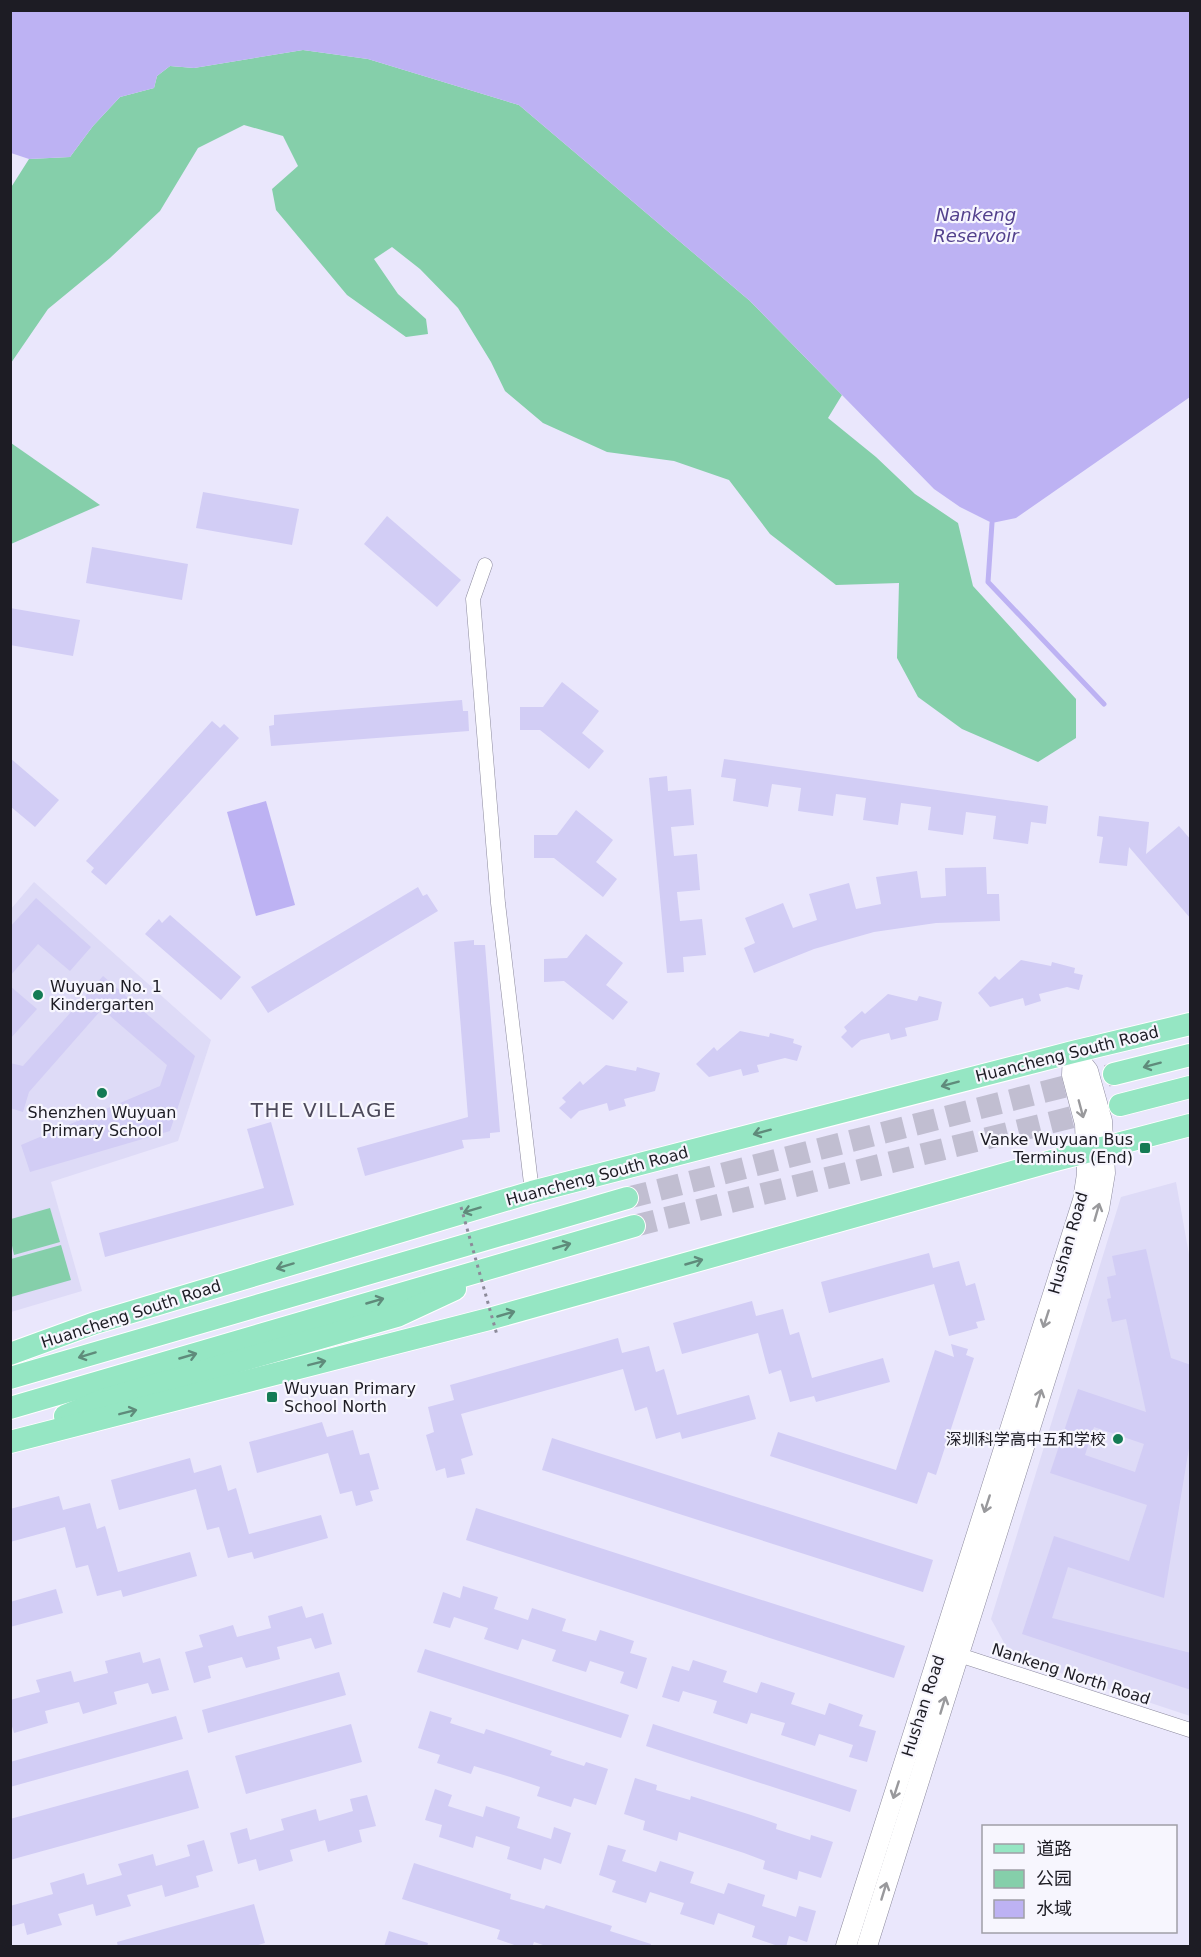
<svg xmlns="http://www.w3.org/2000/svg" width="1201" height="1957" viewBox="0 0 1201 1957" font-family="'DejaVu Sans','Noto Sans SC',sans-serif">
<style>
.built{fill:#dedbf7}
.green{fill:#85cfaa}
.water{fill:#bdb2f3}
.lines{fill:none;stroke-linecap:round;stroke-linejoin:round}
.stream{stroke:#bdb2f3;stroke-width:5}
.building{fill:#d2cdf5;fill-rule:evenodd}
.primary-tunnel{stroke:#c1bed1;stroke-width:22;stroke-dasharray:22 11;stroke-linecap:butt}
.street-casing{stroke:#8c8a9d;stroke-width:15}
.secondary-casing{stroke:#8c8a9d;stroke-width:21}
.primary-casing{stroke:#fff;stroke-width:24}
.street{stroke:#fff;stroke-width:14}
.secondary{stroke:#fff;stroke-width:20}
.primary{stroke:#95e6c3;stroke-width:22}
.path-bridge{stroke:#8c8a99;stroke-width:3;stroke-dasharray:3 4.5;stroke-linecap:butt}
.oneway{stroke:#5f8b7b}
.oneway2{stroke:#99999c}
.poi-dot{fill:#147b54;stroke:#f7f6fe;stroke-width:2}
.labels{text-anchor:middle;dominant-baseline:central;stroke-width:4.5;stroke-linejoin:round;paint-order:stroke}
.poi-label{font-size:16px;fill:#1d1c24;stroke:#f7f6fe;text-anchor:start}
.street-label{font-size:16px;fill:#1d1c24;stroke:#f7f6fe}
.water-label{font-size:18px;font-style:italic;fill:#53418d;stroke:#f7f6fe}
.quarter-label{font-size:20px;letter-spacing:1.5px;fill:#4c495a;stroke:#f7f6fe}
</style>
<rect width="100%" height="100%" fill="#eae7fc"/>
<g class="built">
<path d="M34,882l177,158 -33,101 -127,41 31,109 -71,21v-403z"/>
<path d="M1176,1182l14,78v456l-178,-59 -21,-38 130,-422z"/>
</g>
<g class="green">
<path d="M303,50l65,9 151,46 231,196 92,94 -14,23 48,39 39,37 43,29 15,63 103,113v39l-38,24 -76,-33 -44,-32 -21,-39 2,-75 -63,2 -66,-51 -41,-54 -55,-19 -67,-9 -64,-29 -38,-32 -14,-29 -33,-54 -38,-39 -28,-22 -18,12 24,35 28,25 2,15 -22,3 -59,-42 -71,-85 -4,-21 26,-23 -15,-30 -39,-11 -46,23 -38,63 -50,47 -62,51 -37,54 -1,-174 19,-30 41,-2 23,-31 27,-29 34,-9 3,-12 13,-10 24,2z"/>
<path d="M11,443l89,62 -89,39z"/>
<path d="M50,1208l10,34 -46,13 -3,-14v-22z"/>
<path d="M61,1245l10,35 -60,17v-38z"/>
</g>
<g class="water">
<path d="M10,11h1180v386l-174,121 -24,5 -32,-16 -26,-18 -184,-188 -231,-196 -151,-46 -65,-9 -109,18 -24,-2 -13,10 -3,12 -34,9 -27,29 -23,31 -41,2 -18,-6z"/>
<path d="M266,801l29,104 -39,11 -29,-104z"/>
</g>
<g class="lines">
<path class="stream" d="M992,523l-4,59 116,122"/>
</g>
<g class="building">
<path d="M203,492l96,17 -7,36 -96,-17z"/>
<path d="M387,516l74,64 -24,27 -73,-63z"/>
<path d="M92,547l96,17 -6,36 -96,-17z"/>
<path d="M10,608l70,12 -7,36 -63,-11z"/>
<path d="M562,682l37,29 -17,22 22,18 -15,18 -49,-39h-20v-23h23z"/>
<path d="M462,700l1,11h5l1,20 -198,15 -2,-20 5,-1v-10z"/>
<path d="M212,721l8,7 4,-4 15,14 -133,147 -15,-13 3,-4 -8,-7z"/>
<path d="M10,758l49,42 -24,27 -25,-21z"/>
<path d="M724,759l324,47 -2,18 -15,-2 -3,22 -35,-5 3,-23 -30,-4 -3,23 -35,-5 3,-23 -30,-4 -3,22 -35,-5 3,-22 -30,-4 -3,22 -35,-5 3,-23 -29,-4 -4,23 -35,-6 3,-22 -15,-2z"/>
<path d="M667,776l1,15 23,-2 3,36 -23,2 3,29 23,-2 3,36 -23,2 3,29 22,-2 4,36 -23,2 1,15 -17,1 -18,-195z"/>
<path d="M576,810l37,30 -17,22 21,17 -14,18 -49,-39h-20v-23h23z"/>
<path d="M1099,816l50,6 -3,32 33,-28 12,14v79l-62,-72 -2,19 -28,-3 4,-26 -6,-1z"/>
<path d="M986,867l1,27h12l1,27 -64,2 -62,9 -60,17 -60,24 -10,-25 11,-5 -10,-25 38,-15 10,25 24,-8 -8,-26 40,-11 7,26 25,-5 -5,-27 41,-6 4,27 25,-2 -1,-28z"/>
<path d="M418,887l5,9 4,-2 11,17 -170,102 -17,-26z"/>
<path d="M36,898l55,49 -21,24 -32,-27 -28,32v-49z"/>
<path d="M170,915l71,62 -20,23 -76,-66 14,-15 3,4z"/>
<path d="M586,934l37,29 -17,22 22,17 -15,18 -49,-39 -20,1v-23l23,-1z"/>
<path d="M474,940v5h11l15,187 -10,1v5l-28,2 2,8 -99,28 -8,-28 111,-31 -14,-175z"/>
<path d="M1021,960l30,6 1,-4 23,6 -1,5 9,2 -4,15 -12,-3 -28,7 2,7 -16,5 -2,-8 -33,9 -12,-14 17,-17 4,4z"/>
<path d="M103,976l92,80 -25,75 -140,41 -9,-27 139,-59 7,-21 -65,-56 -73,83 -6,20 -13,-4v-45l13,3z"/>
<path d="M10,986l27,23 -27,30z"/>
<path d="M888,994l29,7 2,-5 23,6 -4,18 -33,8 2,8 -16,4 -2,-7 -28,7 -9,8 -11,-11 6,-6 -3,-4 18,-16 3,3z"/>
<path d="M740,1031l29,6 1,-4 24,6 -1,4 9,3 -5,15 -12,-3 -28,7 2,7 -16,4 -2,-7 -32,8 -13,-13 18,-17 3,4z"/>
<path d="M606,1065l30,6 1,-4 23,6 -5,18 -31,8 2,7 -17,5 -2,-8 -28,8 -8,8 -12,-11 7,-6 -4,-4 18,-17 3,4z"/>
<path d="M271,1122l23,83 -189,52 -6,-24 165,-45 -17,-59z"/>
<path d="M1146,1249l25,109 20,7v71l-27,162 -96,-31 -16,51 139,35v37l-169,-56 32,-98 75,25 18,-56 -97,-32 28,-84 68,23 -20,-93 -14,3 -5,-23 4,-1 -4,-21 9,-2 -4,-19zM1094,1427l50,17 -9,28 -50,-17z"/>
<path d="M929,1253l4,15 26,-7 7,25 9,-3 10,37 -9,2 2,6 -29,8 -15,-52 -105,29 -8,-31z"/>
<path d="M752,1301l4,15 27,-7 7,26 9,-3 13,46 71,-20 7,24 -74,20 -2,-6 -24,6 -9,-32 -12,4 -11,-41 -76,21 -9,-31z"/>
<path d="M618,1338l4,15 27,-7 7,26 8,-3 13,46 72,-20 7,24 -74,20 -2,-7 -24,7 -9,-32 -12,4 -12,-42 -162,45 12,41 -12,4 4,15 -18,4 -2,-10 -9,3 -10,-36 8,-3 -6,-25 26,-7 -4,-15z"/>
<path d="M951,1344l17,5 -2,6 8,3 -38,117 -8,-3 -11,32 -147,-48 8,-24 118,38 39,-120 19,7z"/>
<path d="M322,1422l5,15 26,-7 7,25 9,-2 10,36 -9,2 3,10 -17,5 -4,-15 -12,3 -12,-41 -71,20 -8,-31z"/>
<path d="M552,1438l381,122 -10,32 -381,-122z"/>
<path d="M190,1458l4,15 27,-8 7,26 8,-3 13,46 72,-19 7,23 -74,21 -2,-7 -24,6 -9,-31 -12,3 -11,-41 -77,21 -8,-30z"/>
<path d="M59,1496l4,14 27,-7 7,26 8,-3 13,46 72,-20 7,24 -74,21 -2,-7 -24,6 -9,-31 -12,3 -11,-41 -55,15v-33z"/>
<path d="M476,1508l429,138 -11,32 -428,-138z"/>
<path d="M463,1586l35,11 -4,12 34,11 4,-12 34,11 -4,12 34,10 4,-11 34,11 -4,12 17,5 -10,31 -17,-6 4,-11 -34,-11 -4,11 -34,-11 4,-11 -34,-11 -4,11 -34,-11 4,-11 -34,-11 -4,11 -17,-5 10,-31 17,6z"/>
<path d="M56,1589l7,24 -53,14v-25z"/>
<path d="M302,1606l4,12 17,-5 9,31 -17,5 -4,-11 -34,9 3,12 -34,9 -4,-11 -34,9 3,12 -17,5 -9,-31 18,-5 -4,-12 34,-10 4,12 34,-9 -3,-12z"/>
<path d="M425,1649l204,66 -8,23 -204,-66z"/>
<path d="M140,1652l3,11 17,-5 9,32 -17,4 -4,-11 -34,9 3,12 -34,10 -4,-12 -34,9 3,12 -34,10 -4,-13v-20l30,-8 -4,-12 35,-9 3,11 34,-9 -3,-12z"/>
<path d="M693,1660l34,11 -4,11 34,11 4,-11 34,11 -4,11 34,11 4,-12 34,12 -4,11 17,5 -9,31 -18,-5 4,-12 -34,-11 -4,12 -34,-11 4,-12 -34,-10 -4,11 -34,-11 4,-12 -34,-10 -4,11 -17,-5 10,-31 17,5z"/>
<path d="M339,1672l7,23 -138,38 -6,-23z"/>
<path d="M430,1711l22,7 -2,5 34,11 2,-5 66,22 -2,4 34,11 2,-4 22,7 -12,36 -22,-7 -3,9 -34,-11 3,-9 -33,-11 -33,-10 -3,8 -34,-11 3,-8 -22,-7z"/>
<path d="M176,1716l7,23 -173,48v-25z"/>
<path d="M351,1724l11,38 -116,32 -11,-38z"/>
<path d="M653,1724l204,66 -7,22 -204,-66z"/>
<path d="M188,1770l11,38 -189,52v-41z"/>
<path d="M635,1778l22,7 -1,5 34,10 1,-4 60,19 26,9 -1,5 34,11 1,-5 22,7 -12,36 -22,-7 -2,9 -34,-11 2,-8 -21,-8 -65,-21 -2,9 -34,-11 2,-9 -21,-7z"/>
<path d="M435,1789l17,6 -4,11 35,11 3,-11 34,11 -3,11 34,11 3,-12 17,6 -10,31 -17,-6 -3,12 -34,-11 3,-12 -34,-11 -3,12 -34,-11 3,-12 -17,-5z"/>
<path d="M367,1795l9,31 -17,4 3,12 -34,10 -3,-12 -35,10 3,11 -34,10 -3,-12 -18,5 -8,-31 17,-5 3,12 34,-10 -3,-11 35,-10 3,12 34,-10 -3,-12z"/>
<path d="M204,1840l9,31 -17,5 3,11 -34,10 -3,-12 -35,10 4,11 -35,10 -3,-12 -35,10 4,11 -35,10 -3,-12 -14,4v-21l43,-12 -3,-11 34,-10 3,12 35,-10 -4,-11 35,-10 3,12 34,-10 -3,-11z"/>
<path d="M608,1845l18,5 -4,11 34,11 4,-11 34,11 -4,11 34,11 4,-11 37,12 -3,11 34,11 3,-11 17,5 -9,31 -18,-6 -3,11h-5l-29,-10 3,-11 -37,-13 -4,12 -34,-11 4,-11 -34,-11 -4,11 -34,-11 4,-11 -17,-6z"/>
<path d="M414,1863l97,31 -1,5 34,10 2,-4 66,21 -2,5 41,13 -1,3h-101l-15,-5 -2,5h-12l-23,-8 3,-9 -98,-31z"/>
<path d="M254,1904l11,39 -14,4h-133l-1,-5z"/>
<path d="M389,1931l39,12 -1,4h-43z"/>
</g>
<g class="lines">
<g class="primary-tunnel">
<path d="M627,1198l487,-124"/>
<path d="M634,1226l467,-116"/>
</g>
<defs>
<g id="street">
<path d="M485,565l-12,34 25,304 34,289"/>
<path d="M953,1653l237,77"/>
</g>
<g id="secondary">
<path d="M846,1946l237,-746 4,-26 -2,-50 -13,-49 1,-23"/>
<path d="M867,1946l232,-737 6,-36 -3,-52 -14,-50 -15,-19"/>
</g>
<g id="primary">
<path d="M1114,1074l76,-19"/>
<path d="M1120,1105l70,-18"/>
<path d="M10,1354l85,-31 437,-131 541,-140 117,-28"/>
<path d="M10,1378l617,-180"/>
<path d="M10,1408l624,-182"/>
<path d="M65,1416l41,-17 291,-83 58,-27"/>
<path d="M10,1442l479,-123 563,-158 138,-36"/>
</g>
</defs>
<use href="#street" class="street-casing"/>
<use href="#secondary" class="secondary-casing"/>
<use href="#primary" class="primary-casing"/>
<use href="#street" class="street"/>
<use href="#secondary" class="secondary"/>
<use href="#primary" class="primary"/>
<path class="path-bridge" d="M461,1207l36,128"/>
</g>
<defs><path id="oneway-shaft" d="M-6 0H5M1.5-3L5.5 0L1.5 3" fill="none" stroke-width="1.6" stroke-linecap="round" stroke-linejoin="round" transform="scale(1.5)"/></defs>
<g class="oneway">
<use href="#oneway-shaft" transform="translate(1152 1065) rotate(165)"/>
<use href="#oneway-shaft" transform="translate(950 1084) rotate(165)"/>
<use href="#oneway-shaft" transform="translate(762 1132) rotate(165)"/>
<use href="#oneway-shaft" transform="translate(472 1210) rotate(163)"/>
<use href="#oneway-shaft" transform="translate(562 1246) rotate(-16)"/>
<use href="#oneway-shaft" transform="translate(694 1262) rotate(-16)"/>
<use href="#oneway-shaft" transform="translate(285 1266) rotate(163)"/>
<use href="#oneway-shaft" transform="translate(375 1301) rotate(-16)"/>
<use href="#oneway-shaft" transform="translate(506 1314) rotate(-16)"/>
<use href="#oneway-shaft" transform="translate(87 1355) rotate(163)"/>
<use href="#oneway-shaft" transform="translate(188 1356) rotate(-16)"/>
<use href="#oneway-shaft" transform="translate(317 1363) rotate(-14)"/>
<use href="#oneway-shaft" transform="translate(128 1412) rotate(-14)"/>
</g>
<g class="oneway2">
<use href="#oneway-shaft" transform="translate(1081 1109) rotate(75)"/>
<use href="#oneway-shaft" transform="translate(1097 1212) rotate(-74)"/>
<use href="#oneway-shaft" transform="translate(1046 1319) rotate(108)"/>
<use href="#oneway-shaft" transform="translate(1039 1398) rotate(-73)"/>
<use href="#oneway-shaft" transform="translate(987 1504) rotate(108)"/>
<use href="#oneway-shaft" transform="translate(943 1705) rotate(-73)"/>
<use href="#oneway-shaft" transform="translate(896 1790) rotate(108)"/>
<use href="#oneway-shaft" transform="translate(884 1891) rotate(-73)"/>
</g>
<g class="poi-dot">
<circle cx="38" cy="995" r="6"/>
<circle cx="102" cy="1093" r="6"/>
<rect x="1139" y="1142" width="12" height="12" rx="3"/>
<rect x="266" y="1391" width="12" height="12" rx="3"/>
<circle cx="1118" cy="1439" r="6"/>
</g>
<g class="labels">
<g class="poi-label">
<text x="50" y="986">Wuyuan No. 1<tspan x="50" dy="18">Kindergarten</tspan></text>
<text x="102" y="1112" text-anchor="middle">Shenzhen Wuyuan<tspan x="102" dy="18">Primary School</tspan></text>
<text x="1133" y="1139" text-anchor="end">Vanke Wuyuan Bus<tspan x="1133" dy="18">Terminus (End)</tspan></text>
<text x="284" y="1388">Wuyuan Primary<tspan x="284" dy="18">School North</tspan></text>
<text x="1106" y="1439" text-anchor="end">深圳科学高中五和学校</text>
</g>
<g class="street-label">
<text transform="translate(1067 1054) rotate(-14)">Huancheng South Road</text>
<text transform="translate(597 1176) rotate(-15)">Huancheng South Road</text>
<text transform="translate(1068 1243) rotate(-74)">Hushan Road</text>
<text transform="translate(131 1314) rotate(-18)">Huancheng South Road</text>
<text transform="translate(1071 1674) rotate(18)">Nankeng North Road</text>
<text transform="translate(923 1706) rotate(-72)">Hushan Road</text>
</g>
<g class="water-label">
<text x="976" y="214">Nankeng<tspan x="976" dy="21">Reservoir</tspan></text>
</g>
<g class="quarter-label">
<text x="324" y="1110">THE VILLAGE</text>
</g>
</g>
<rect width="1201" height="1957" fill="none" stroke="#1d1c24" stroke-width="24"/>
<rect x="982" y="1825" width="195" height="108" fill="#f7f6fe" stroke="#a09fa7" stroke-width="1.5"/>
<rect x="994" y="1844" width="30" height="9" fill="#95e6c3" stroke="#a09fa7" stroke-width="1.5"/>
<text x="1036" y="1855" font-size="18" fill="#1d1c24">道路</text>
<rect x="994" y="1870" width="30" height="18" fill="#85cfaa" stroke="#a09fa7" stroke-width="1.5"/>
<text x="1036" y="1885" font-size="18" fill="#1d1c24">公园</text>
<rect x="994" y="1900" width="30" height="18" fill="#bdb2f3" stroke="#a09fa7" stroke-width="1.5"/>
<text x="1036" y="1915" font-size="18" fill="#1d1c24">水域</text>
</svg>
